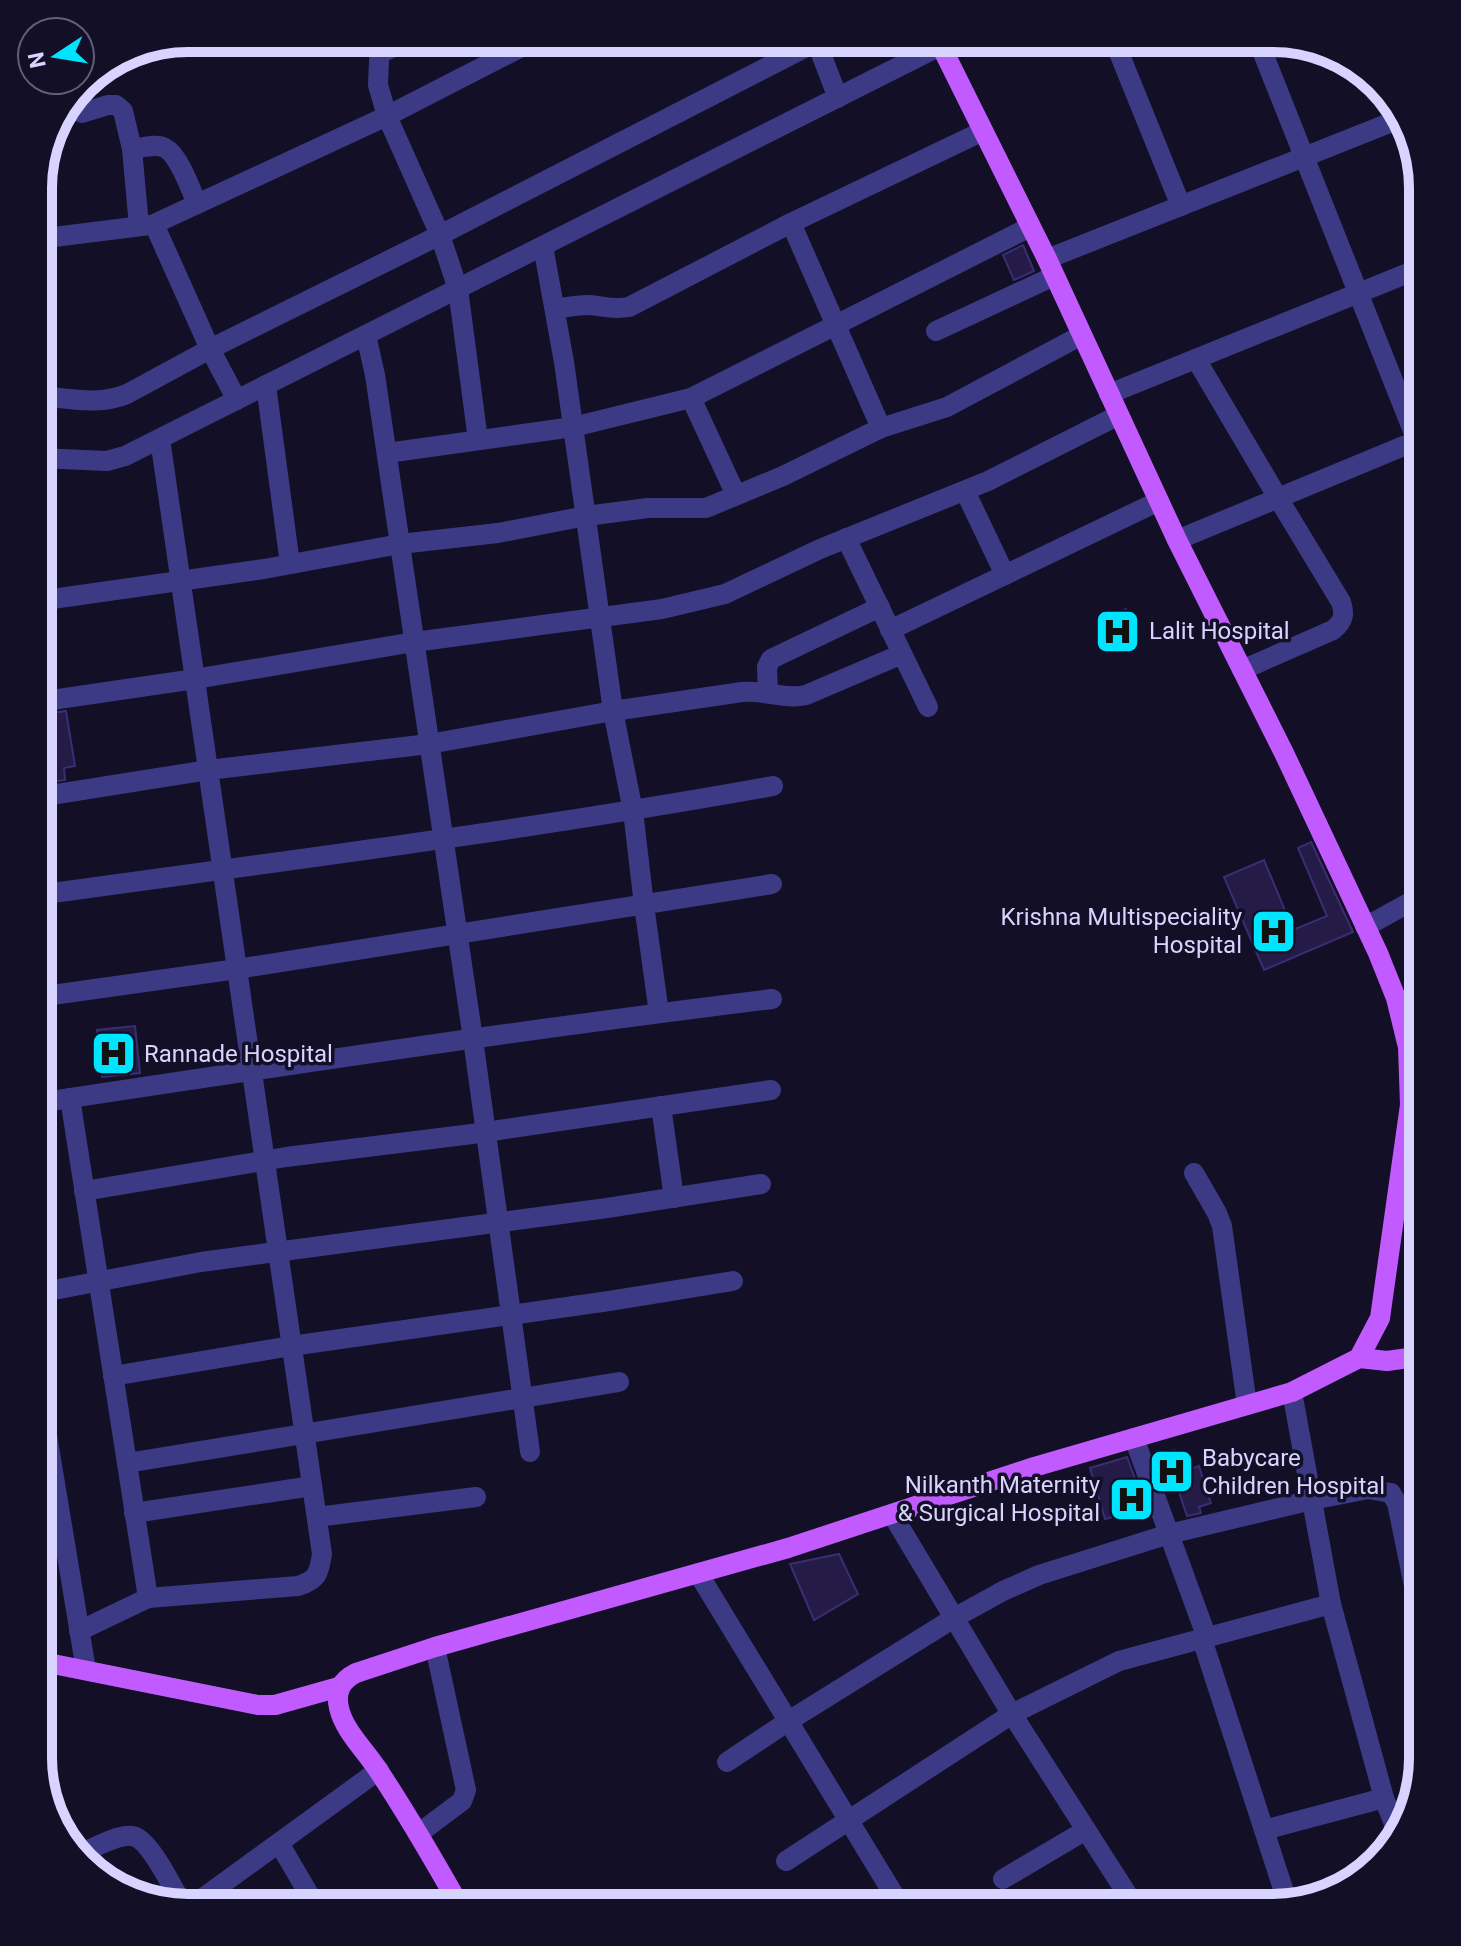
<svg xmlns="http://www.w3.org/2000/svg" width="1461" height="1946" viewBox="0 0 1461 1946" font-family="Roboto,sans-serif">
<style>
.building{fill:#241b47;stroke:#3b2d73;stroke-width:2}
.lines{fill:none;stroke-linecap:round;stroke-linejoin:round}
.minor{stroke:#3d3a85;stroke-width:20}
.major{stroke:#c25bff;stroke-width:20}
.labels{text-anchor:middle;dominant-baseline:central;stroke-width:7;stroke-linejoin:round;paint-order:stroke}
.poi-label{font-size:24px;fill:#d9d4ff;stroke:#130f26;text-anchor:start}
.rim{fill:none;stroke:#d9d4ff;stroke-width:10}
</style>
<rect width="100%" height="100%" fill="#130f26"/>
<g class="building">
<path d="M1023,245l11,26 -20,9 -11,-25z"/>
<path d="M1126,609l11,30 -25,9 -11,-30z"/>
<path d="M66,711l9,55 -11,2 1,12 -27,4v-69z"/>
<path d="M1311,842l42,90 -89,38 -40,-93 40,-17 29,70 34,-14 -29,-68z"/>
<path d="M135,1026l5,47 -38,4 -5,-47z"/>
<path d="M1175,1450l7,22 17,-6 12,37 -12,4 2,6 -14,3 -9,-27 -10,4 -13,-36z"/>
<path d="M1127,1457l19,51 -41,11 -15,-51z"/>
<path d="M839,1554l19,40 -44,26 -24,-56z"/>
</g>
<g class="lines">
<g class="minor">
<path d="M815,38l23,60"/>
<path d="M1113,38l68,168"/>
<path d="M1257,38l160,403"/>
<path d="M379,54l33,-16"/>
<path d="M70,100l4,10 8,3 26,-8h8l7,6 9,38 7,77"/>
<path d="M132,149c10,-1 24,-6 33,-1 14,7 26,42 32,56"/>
<path d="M791,223l90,205"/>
<path d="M38,239l112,-14"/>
<path d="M543,246l21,116 49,349 20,100 11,94 15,108"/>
<path d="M1047,259l355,-141"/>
<path d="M555,309c11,-2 22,-4 34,-4 15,1 23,5 40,2l162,-84 192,-92"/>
<path d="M936,331l118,-55"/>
<path d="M366,335l9,40 98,664 57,413"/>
<path d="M1196,359l82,139 63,104c4,12 3,19 -8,28l-91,40"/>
<path d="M266,385l24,179"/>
<path d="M1109,394l314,-127"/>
<path d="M38,396c30,2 61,10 89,-2l83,-45 230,-114 -53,-119 -9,-31 2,-47"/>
<path d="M691,398l45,97"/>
<path d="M237,400l-27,-51 -56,-125 233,-108 152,-78"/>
<path d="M478,440l-20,-151 -18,-54 376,-193"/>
<path d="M387,453l186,-26 118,-29 339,-171"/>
<path d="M38,458l69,3 18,-5 815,-410 22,-8"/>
<path d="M965,491l40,84"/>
<path d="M846,538l82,169"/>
<path d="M1177,540l246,-102"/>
<path d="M38,601l226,-32 136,-25 98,-11 88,-17 62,-8h58l77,-32 98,-48 66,-21 135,-72"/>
<path d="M890,630l269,-129"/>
<path d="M768,693l-1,-26 4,-8 109,-52"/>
<path d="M38,702l157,-23 219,-37 248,-33 63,-15 95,-45 168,-68 131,-66"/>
<path d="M38,797l170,-27 221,-26 184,-33 129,-19c22,-2 44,8 64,3l96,-41"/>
<path d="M38,895c245,-34 491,-65 735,-109"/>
<path d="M1365,927l58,-32"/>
<path d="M38,997l199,-28 535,-85"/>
<path d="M70,1098l78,500"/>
<path d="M38,1103c244,-37 489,-74 734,-104"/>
<path d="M661,1106l13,92"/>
<path d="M1194,1173l23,40 5,13 25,179"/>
<path d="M84,1191l202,-34 186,-23 299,-44"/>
<path d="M38,1293l163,-31 406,-54 154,-24"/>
<path d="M113,1376l178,-30 318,-45 124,-20"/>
<path d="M38,1381l48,289"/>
<path d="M1292,1392l39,212 53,194 15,39"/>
<path d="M1134,1438l73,200"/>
<path d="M127,1463l492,-81"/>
<path d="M134,1513l178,-27"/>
<path d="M892,1514l113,189 131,205"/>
<path d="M317,1517l159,-20"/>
<path d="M698,1573l204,335"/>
<path d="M79,1631l69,-33 150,-12c19,-6 21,-12 24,-32l-162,-1115"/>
<path d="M1202,1639l86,265"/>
<path d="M727,1762l60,-40 167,-104 49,-27 36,-16 130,-41 143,-34 56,-11 23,4 6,10 26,127"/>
<path d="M1264,1830l120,-32"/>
<path d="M418,1834l44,-33 4,-11 -31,-143"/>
<path d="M279,1843l38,65"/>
<path d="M78,1855c14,-6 39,-21 54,-19 18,2 42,55 52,71"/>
<path d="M786,1861l226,-147 107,-53 212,-57"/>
<path d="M1003,1879l83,-49"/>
<path d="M189,1908l190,-138"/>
</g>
<g class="major">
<path d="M1398,1000l25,26"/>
<path d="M1359,1358l28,3 36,-5"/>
<path d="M38,1661l220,44h17l64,-18"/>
<path d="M461,1908c-26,-46 -53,-93 -83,-138 -12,-19 -34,-39 -39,-62 -4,-17 3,-28 17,-35l79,-26 353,-99 246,-81 258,-75 67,-34 21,-40 30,-213 -2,-58 -12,-49 -18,-45 -94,-200 -107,-213 -130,-281 -110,-221"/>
</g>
</g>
<defs>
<symbol id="hospital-square" viewBox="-11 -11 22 22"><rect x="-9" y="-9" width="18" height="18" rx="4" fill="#00e5ff" stroke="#130f26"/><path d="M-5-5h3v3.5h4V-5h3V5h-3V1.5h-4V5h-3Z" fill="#111"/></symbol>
</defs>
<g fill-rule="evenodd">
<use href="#hospital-square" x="1092" y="606" width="51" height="51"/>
<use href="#hospital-square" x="1248" y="906" width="51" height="51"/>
<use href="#hospital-square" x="88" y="1028" width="51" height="51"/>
<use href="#hospital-square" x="1146" y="1446" width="51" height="51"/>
<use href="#hospital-square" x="1106" y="1474" width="51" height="51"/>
</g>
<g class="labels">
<g class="poi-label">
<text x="1149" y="631">Lalit Hospital</text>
<text x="1242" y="917" text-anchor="end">Krishna Multispeciality<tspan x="1242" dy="28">Hospital</tspan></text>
<text x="144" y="1054">Rannade Hospital</text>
<text x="1202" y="1458">Babycare<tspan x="1202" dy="28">Children Hospital</tspan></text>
<text x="1100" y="1485" text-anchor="end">Nilkanth Maternity<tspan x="1100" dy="28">&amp; Surgical Hospital</tspan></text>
</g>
</g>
<path d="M0 0H1461V1946H0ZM188 52H1273A136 136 0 0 1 1409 188V1758A136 136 0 0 1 1273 1894H188A136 136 0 0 1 52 1758V188A136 136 0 0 1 188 52Z" fill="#130f26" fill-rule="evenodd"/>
<path class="rim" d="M188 52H1273A136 136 0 0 1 1409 188V1758A136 136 0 0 1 1273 1894H188A136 136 0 0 1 52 1758V188A136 136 0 0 1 188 52Z"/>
<g transform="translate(56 56) rotate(258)"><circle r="38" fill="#130f26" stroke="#625e7d" stroke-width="2"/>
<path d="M0-6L14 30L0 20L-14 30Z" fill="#00e5ff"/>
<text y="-12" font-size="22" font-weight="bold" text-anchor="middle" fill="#d9d4ff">N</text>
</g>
</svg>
